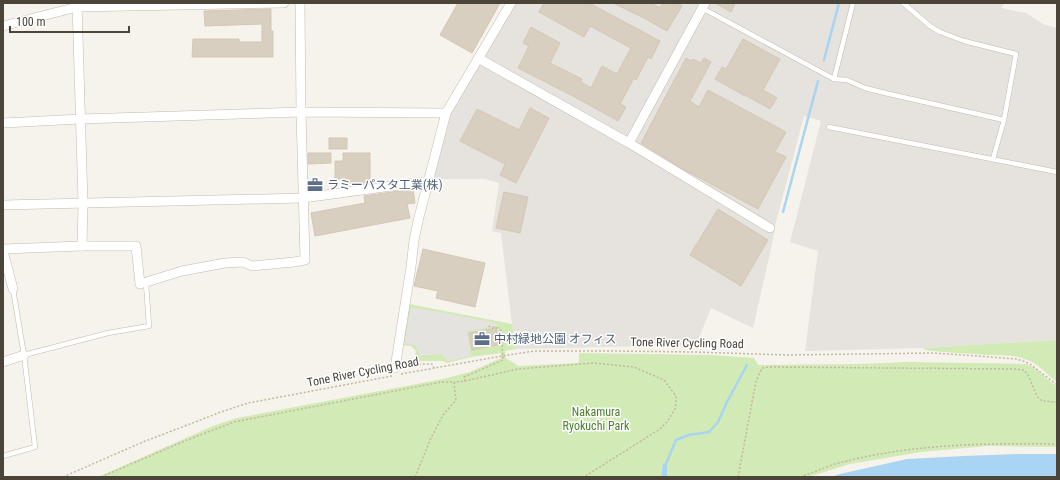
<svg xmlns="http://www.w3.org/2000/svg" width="1060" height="480" viewBox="0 0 1060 480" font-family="'Roboto Condensed','Noto Sans JP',sans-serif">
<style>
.industrial{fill:#e6e2dd}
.green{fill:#d2eab5}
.parking{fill:#e5e3e0}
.water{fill:#a9d4f2}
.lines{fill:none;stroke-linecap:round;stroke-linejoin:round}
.stream{stroke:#a9d4f2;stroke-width:2.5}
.building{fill:#d8cfc1;stroke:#d3c7b4}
.service-casing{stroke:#c2bbae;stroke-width:5.5}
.minor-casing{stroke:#c2bbae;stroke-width:10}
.path{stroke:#c4b79f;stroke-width:1.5;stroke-dasharray:2 2;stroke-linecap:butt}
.service{stroke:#fff;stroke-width:4.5}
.minor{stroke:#fff;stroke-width:9}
.labels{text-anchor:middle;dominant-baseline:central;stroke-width:3;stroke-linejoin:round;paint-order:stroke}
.service-label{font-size:12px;fill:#4e5e75;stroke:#fff;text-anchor:start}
.street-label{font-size:12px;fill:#4b4439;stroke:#fff}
.park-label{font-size:12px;fill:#4a7f2a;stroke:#fff}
</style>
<rect width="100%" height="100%" fill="#f6f3ec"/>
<path class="industrial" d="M515,3h490l-4,5 25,5 17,11 14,4v312l-133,8 -119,3 13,-100 -28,-9 31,-121 -17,-5 -29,110 -2,14 -20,88 -42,-20 -15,37 -180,4 -4,-25 -11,-91 -9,-2 7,-48 -14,-4h-52l16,-64z"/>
<g class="green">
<path d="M409,304l103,20 4,25 -11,2 1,7 12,8 60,-3 1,-3v-7l131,2 44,3 4,7 103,-1 47,-2 119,2c12,5 20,16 30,23v60l-69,-1 -67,6 -71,12 -42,13h-141v-13l-4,-1 -2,14h-563l115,-51 24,-8 206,-39 27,-7 31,-14v-5l-30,4 -24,6 -4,-2h-30l2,-3 1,-7 -5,-5 -8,-1z"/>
<path d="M1057,340v42c-9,-6 -16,-16 -27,-21 -11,-6 -30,-6 -43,-6 -20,-2 -41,-2 -62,-5l-1,-2z"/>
</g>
<path class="parking" d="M411,307l86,16v3l-30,5 4,25 -24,5 -5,-7 -22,2 -5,-11 -11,-1z"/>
<g class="water">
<path d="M1021,454h36v23h-226l9,-3 67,-15 57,-3z"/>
<path d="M663,463l4,1v13h-6z"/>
</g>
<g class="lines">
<g class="stream">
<path d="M824,60l15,-57"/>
<path d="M783,212l35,-131"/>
<path d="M665,466l11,-26 13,-5 20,-3 9,-10 9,-20 20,-37"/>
</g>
</g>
<g class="building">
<path d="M458,3h42l-28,50 -32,-18z"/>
<path d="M544,3h45l71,38 -9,18 -3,-2 -12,23 -2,-2 -14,26 6,3 -8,14 -45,-25 -55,-28 11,-22 -6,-3 8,-16 29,16 -10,20 32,16 -1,3 10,6 11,-22 15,8 14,-26 -41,-22 -6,11 -45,-25z"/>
<path d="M613,3h38l9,5 3,-5h15l4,3 -15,25 -23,-13z"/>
<path d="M715,3h20l-4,9z"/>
<path d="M271,9v22h2v26h-81l1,-18h46v3h23v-18l-57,2 -1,-15z"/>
<path d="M743,39l37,20 -17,31 14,8 -7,11 -25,-14v1l-30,-17 7,-12 4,2z"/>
<path d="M686,58l5,3 2,-2 8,4 3,-5 7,4 -21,39 9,6 9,-17 78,42 -11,20 11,5 -28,52 -75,-40 -42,-26z"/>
<path d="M530,108l19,10 -33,65 -16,-8 5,-11 -45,-23 17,-32 42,21z"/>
<rect x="329" y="138" width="18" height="11"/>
<path d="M308,153h23v10l-23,1z"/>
<path d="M343,153h27v30h-27v-4h-8v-18h8z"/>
<path d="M413,189l2,14 -8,1 3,14 -95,18 -4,-23 54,-10 -1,-7z"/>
<path d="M504,192l24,5 -8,36 -24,-5z"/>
<path d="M718,209l50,31 -27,46 -51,-31z"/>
<path d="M423,249l62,14 -10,44 -39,-9 2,-7 -24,-5z"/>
<path d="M496,328l2,17 -26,5 -3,-17z"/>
</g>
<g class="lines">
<defs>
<g id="service">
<path d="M903,3l27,23 10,6 24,9 52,13 -12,66 -11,39"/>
<path d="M702,8l132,71 13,1 18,8 20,5 119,27"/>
<path d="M834,79l19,-76"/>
<path d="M829,127l228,45"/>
<path d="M24,355l84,-22 41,-7 -3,-43"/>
<path d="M3,456l32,-9 -11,-92 -11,-66"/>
</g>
<g id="minor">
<path d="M77,3l6,200 -1,43"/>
<path d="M3,26l74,-19 207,-4"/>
<path d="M478,58l151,85 141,85"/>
<path d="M3,123l78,-4 220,-7 145,1"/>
<path d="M629,143l76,-140"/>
<path d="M3,205l300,-7 118,-16h7"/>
<path d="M3,249l79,-3h54l4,38 42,-13 43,-8 18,-1 9,4 42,-4 11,-2 -4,-148 -1,-109"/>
<path d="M3,251l10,38"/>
<path d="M3,362l21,-7"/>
<path d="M395,368l16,-101 3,-27 4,-19 28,-108 65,-110"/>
</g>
</defs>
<use href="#service" class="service-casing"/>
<use href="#minor" class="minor-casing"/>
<g class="path">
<path d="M403,367l18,-3h11l2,4"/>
<path d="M401,374l101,-18 32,-5h81l80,1 92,3 146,-2 45,3 38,3 7,2 7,3 27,21"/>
<path d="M465,381l-1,-4 39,-17 -2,-30 -3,-2 -11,-2"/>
<path d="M63,477l80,-35 78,-30 27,-9 144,-27"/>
<path d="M101,477l86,-37 47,-18 207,-40h14"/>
<path d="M415,477l16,-39 12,-23 13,-15 -2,-16 1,-2 10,-1 53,-12 75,-6 41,4 30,13 12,16v6l-1,7 -8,13 -7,7 -76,48"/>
<path d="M738,477l18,-96 6,-13 6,-1 248,2 8,1 4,5 9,21 5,5 15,1"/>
<path d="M800,477c12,-4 23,-9 35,-13 74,-20 146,-21 222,-20"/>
</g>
<use href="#service" class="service"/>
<use href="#minor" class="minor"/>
</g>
<defs>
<symbol id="office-bare" viewBox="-9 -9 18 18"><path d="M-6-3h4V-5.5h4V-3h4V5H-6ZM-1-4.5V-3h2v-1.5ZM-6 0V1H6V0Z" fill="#5c6f8a" stroke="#fff" stroke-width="2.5" paint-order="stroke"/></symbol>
</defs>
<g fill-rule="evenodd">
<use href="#office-bare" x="304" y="174" width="22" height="22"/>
<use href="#office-bare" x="471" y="328" width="22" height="22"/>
</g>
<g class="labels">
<g class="service-label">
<text x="327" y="185">ラミーパスタ工業(株)</text>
<text x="494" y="339">中村緑地公園 オフィス</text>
</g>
<g class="street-label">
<text transform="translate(687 343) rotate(1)">Tone River Cycling Road</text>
<text transform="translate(363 372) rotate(-11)">Tone River Cycling Road</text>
</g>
<g class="park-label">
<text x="596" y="412">Nakamura<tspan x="596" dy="14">Ryokuchi Park</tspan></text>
</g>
</g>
<rect width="1060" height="480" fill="none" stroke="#4b4439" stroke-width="8"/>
<path d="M10 26v6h119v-6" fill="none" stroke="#4b4439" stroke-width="2"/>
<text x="16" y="26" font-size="12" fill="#4b4439" stroke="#ffffff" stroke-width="3" paint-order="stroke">100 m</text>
</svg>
